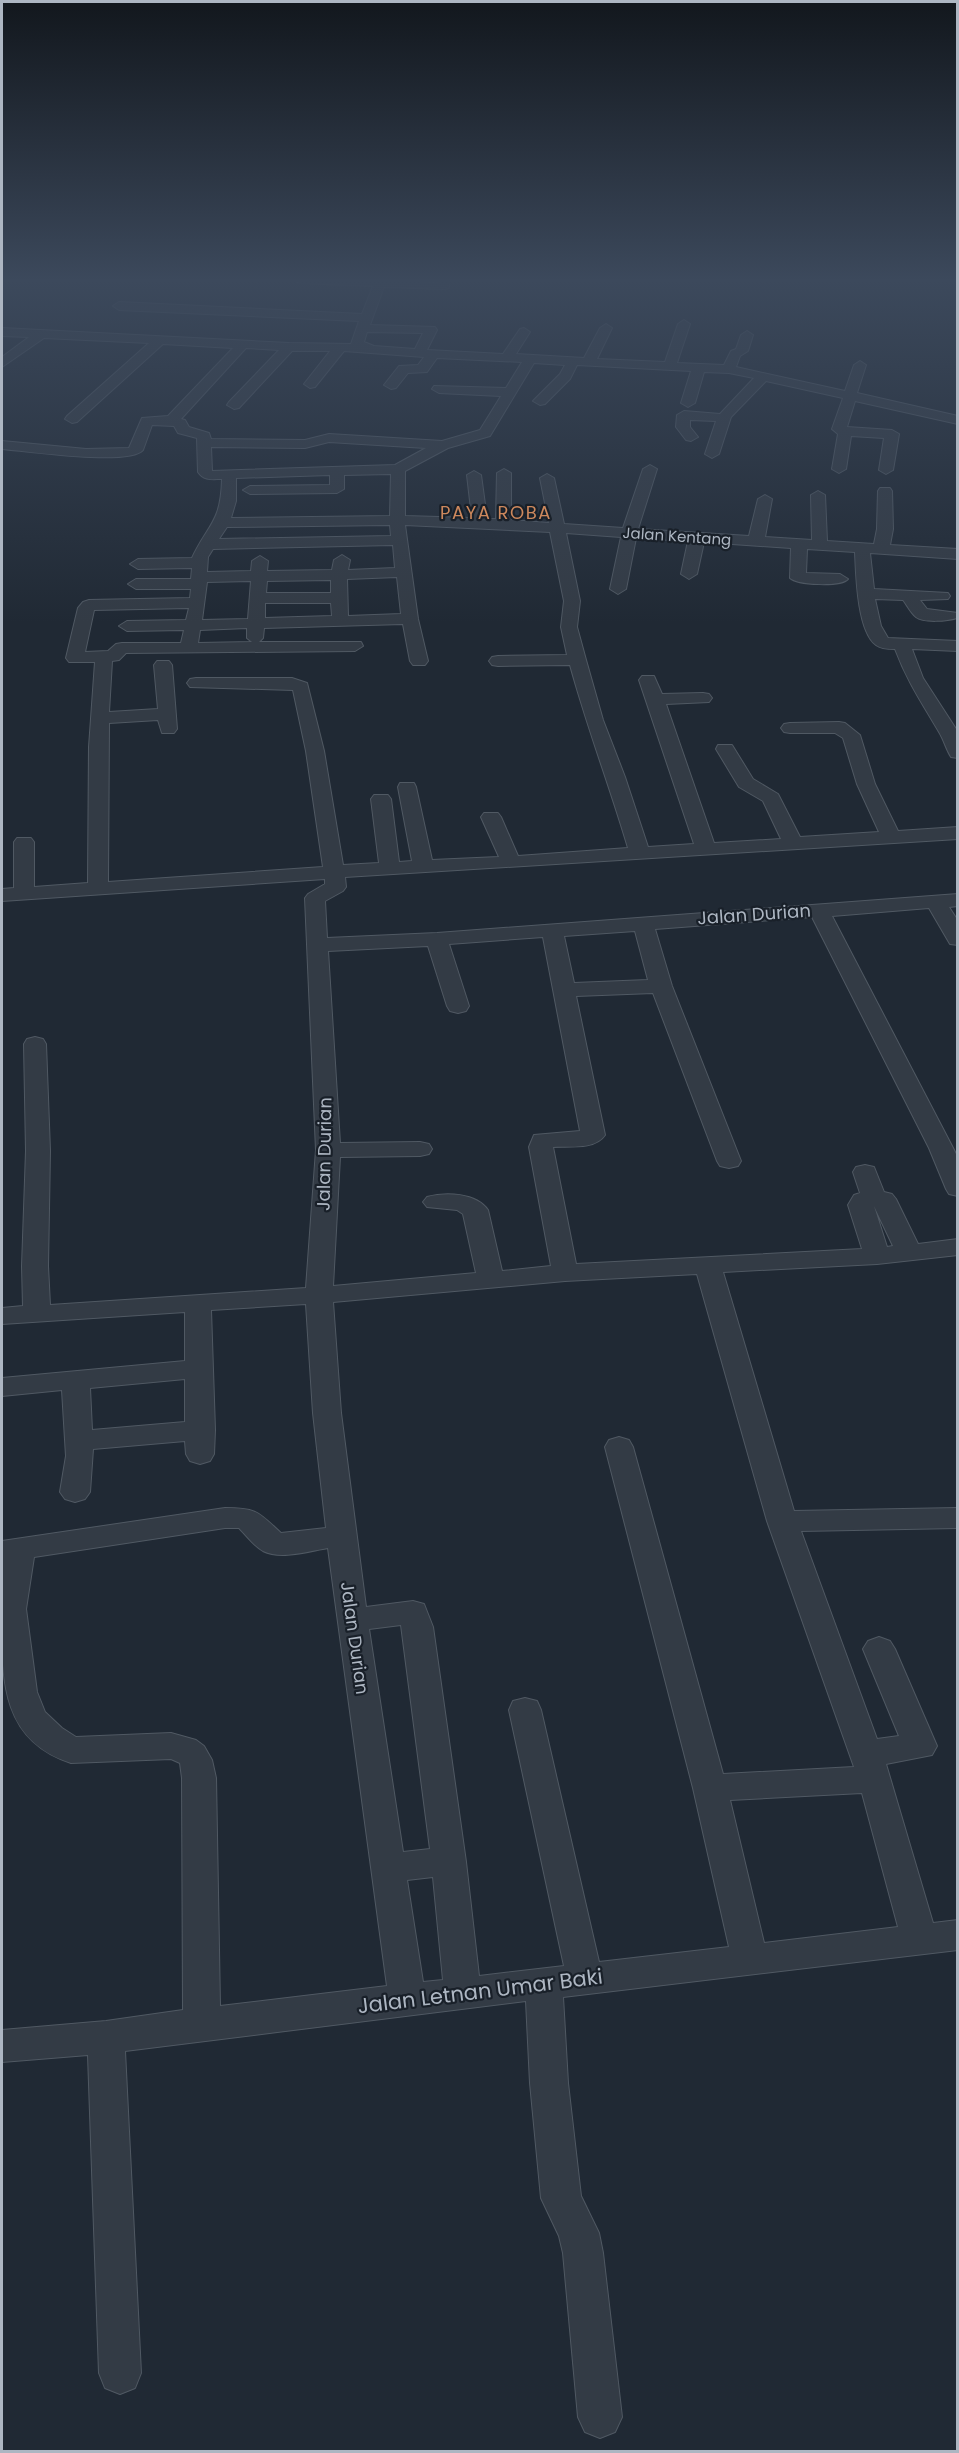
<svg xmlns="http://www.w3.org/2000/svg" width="959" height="2453" viewBox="0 0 959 2453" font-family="Poppins,sans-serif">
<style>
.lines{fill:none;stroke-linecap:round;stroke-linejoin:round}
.minor-casing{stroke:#505963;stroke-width:2}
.minor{fill:#333b45;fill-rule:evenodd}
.labels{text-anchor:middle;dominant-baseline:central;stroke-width:4.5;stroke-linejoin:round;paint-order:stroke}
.far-street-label{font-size:15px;fill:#adb6c2;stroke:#192029}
.far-quarter-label{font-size:18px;letter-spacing:1.5px;fill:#cd885d;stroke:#192029}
.street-label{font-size:18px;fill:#adb6c2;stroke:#192029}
.near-street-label{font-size:21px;fill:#adb6c2;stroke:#192029}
</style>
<rect width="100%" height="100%" fill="#202934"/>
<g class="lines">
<defs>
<path id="minor" d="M294,280h92l63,4v4l-4,1 -61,-2 -14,38 65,2 2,3 -10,20 76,4 17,-25 4,-1 6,4 -14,22 68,4 16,-30 6,-4 6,4 -15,31 68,3 13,-38 6,-4 6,4 -13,39 47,2 7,-14 5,-2 5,-14 6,-4 6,4 -5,16 -8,5 -4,11 109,24 9,-26 6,-4 6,4 -9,28 101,23v8l-103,-23 -8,26 45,3 7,4 -6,36 -7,4 -7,-4 5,-32 -33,-2 -5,33 -7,4 -7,-4 6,-35 -6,-5 11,-31 -77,-17 -35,36 -12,37 -7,4 -7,-4 11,-33 -26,-1v7l8,10 -7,4 -5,-1 -10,-13 1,-12 7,-4 36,3 34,-36 -25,-5 -25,-1 -9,31 -7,4 -7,-4 10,-32 -114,-6 -7,14 -25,25 -5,1 -7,-4 27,-27 5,-9 -31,-2 -44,73 -42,12 -43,23v45l67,2 -5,-43 7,-4 7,4 6,44h9l1,-46 7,-4 7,4v47l38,3 -9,-45 7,-4 7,4 10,46 59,4 20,-59 7,-4 7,4 -19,60 111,7 9,-37 7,-4 7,4 -7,38 47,3 -1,-45 7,-4 7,4 2,46 47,3 3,-15 1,-38 2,-3h10l2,3 1,38 -3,16 68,4v10l-88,-6 4,36 74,4 2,3 -2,3 -28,1 7,9 31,4 -1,5c-9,3 -34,5 -41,-1 -5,-4 -9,-12 -13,-17l-28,-1 6,27 7,12 70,3v10l-46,-2 11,29 35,54v26l-7,-1c-5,-8 -7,-17 -12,-25 -17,-29 -32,-51 -44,-83 -6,0 -14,0 -19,-4 -19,-14 -20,-71 -21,-93l-48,-3 -1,24 34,1 8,5c-7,8 -51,6 -58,-1l1,-30 -87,-6 -7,32 -8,5 -8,-5 7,-33 -52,-3 -10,51 -8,5 -8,-5 11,-52 -55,-4 14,68 -3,26 9,33 17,60 22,57 23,70 46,-3 -55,-164 3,-4h12l8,18 41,-1 6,1 3,4 -3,4 -43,2 48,139 67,-4 -18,-38 -24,-14 -23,-38 2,-4h14l21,34 25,15 22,43 79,-5 -22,-48 -14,-46 -8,-5h-45l-6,-1 -3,-4 3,-4 6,-1 49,-1 6,1 15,12 15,49 23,47 60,-4v12l-613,38 1,10 -3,4 -18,10 2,37 110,-5 521,-39v12l-9,1 9,14v24l-8,-1 -21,-36 -97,8 121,232 5,10v38l-9,-2 -3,-5 -17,-41 -117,-231 -157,12 17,57 69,175 -3,5 -9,2 -9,-2 -3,-5 -64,-168 -77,3 29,139c-10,15 -36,11 -52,12l23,117 286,-15 -14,-44 6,-10 6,-2 -7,-21 3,-5 9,-2 9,2 10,25 8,2 4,5 22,45 40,-5v16l-81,9 -154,8 71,239 164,-3v20l-157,3 76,208 22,-3 -36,-87 5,-8 11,-4 11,4 5,8 42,97 -5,9 -46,9 47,159 25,-3v30l-395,47 5,86 13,113 18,37 4,20 19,164 -7,15 -15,6 -15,-6 -7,-15 -15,-164 -4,-17 -18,-38 -11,-115 -4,-82 -401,50 16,322 -6,15 -15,6 -15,-6 -6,-15 -11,-318 -86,7v-32l104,-9 77,-11 -1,-232 -2,-15 -9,-4 -100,4c-68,-22 -69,-80 -69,-140 0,-29 0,-56 0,-82l223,-33c32,0 33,4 56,25l45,-5 -13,-115 -7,-109 -95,6 4,120 -1,24 -4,7 -10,3 -10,-3 -4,-7 -1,-13 -92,8 -3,43 -5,7 -10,3 -10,-3 -5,-7 6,-36 -4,-66 -60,6v-18l183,-17v-49l-183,12v-16l21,-2 -1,-40 4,-115 -2,-107 3,-5 8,-2 8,2 3,5 4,107 -2,115 2,39 256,-17 10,-138 -11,-252 3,-4 17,-10v-5l-323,22v-12l12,-1v-46l3,-4h14l3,4v45l54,-4 1,-136 6,-85h-26l-3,-4 12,-50 5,-6 6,-2 101,-2 1,-9h-55l-8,-5 8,-5h55l1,-11 -54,1 -8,-5 8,-5 54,-1c16,-34 29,-35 30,-79 -10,0 -18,2 -24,-7l-1,-34 -19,-5 -4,-7 -22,-1 -9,25c-14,16 -117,1 -141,-1v-8l84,8 43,-1 13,-30 26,-2 65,-68 -70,-4 -86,78 -5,1 -7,-4 2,-3 82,-73 -105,-5 -42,29v-10l27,-20 -27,-1v-8l287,15 62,1 8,-23 -240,-11 -6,-4 6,-4 243,12 11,-28 -73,-3zM367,332l56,1 -8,16 -41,-3 -10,-4zM246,348l33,2 -50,52 -2,3 7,4 5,-1 53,-57h38l-26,33 6,4 5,-1 29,-36 80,6 -6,8 -19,1 -15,19 7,4 5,-1 12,-15 19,-1 10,-14 85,4 -16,26 -72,-2 -2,3 7,4 62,3 -21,34 -38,11 -113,-7 -24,6 -94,-1 -2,-6 -20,-6 -4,-7 -4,-1zM329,442l97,6 -31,17 -183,6 -1,-24 94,1zM391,474l-1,42 -159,2 5,-17v-23l94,-3v10l-80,1 -7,4 7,4 87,-1 7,-4v-14zM390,525l1,11 -172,3 8,-12zM405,525l145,7 14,69 -3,26 6,28 -69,1 -6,1 -3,4 3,4 6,1 72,-1c17,62 40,122 58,183l-110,8 -17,-39 -3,-4h-14l-3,4 18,40 -67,3 -16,-73 -2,-4h-14l-2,4 14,74 -13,1 -8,-63 -3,-4h-14l-3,4 8,64 -36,2 -19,-114 -17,-68 -15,-5h-96l-6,1 -3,4 3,4 103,3 13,61 17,116 -215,15 1,-159 49,-3 4,13h12l3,-4 -5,-64 -3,-4h-12l-3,4 4,44 -49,3 3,-51 7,-1 7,-7 229,-2 8,-5 -2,-4h-102l4,-4 1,-10 139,-4 7,37 3,4h12l3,-4 -10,-42zM393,545l2,23 -47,2 2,-10 -8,-5 -8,5 -2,10 -65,1 1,-10 -8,-5 -8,5 -1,10 -44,1 1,-15 5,-8zM397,577l4,37 -53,2 -1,-37zM331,580v13h-65l1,-12zM251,581l-3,38 -46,1 5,-38zM265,603h66l1,13 -67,2zM189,608l-3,12 -59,1 -8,5 8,5 57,-1 -3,13h-59l-6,1 -8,7 -23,1 9,-42zM247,628v10l5,4 -54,1 2,-13zM635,931l13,49 -74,3 -10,-47zM543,937l37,194 -46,4 -5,12 22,119 -49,5 -14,-61c-12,-17 -42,-18 -61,-13l-4,5 4,5 30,3 6,4 13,59 -143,13 7,-129 80,-1 9,-2 3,-5 -3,-5 -9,-2 -80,1 -12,-192 100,-5 19,60 3,5 8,2 8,-2 3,-5 -20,-62zM874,1206l19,40 -6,1zM697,1274l70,247 87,246 -131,7 -90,-327 -4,-7 -10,-3 -10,3 -4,7 88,341 36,159 -130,15 -58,-252 -4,-9 -12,-3 -12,3 -4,9 55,256 -85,10 -13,-114 -33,-235 -9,-23 -11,-3 -47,6 -25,-194 -8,-111 232,-21zM185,1379v43l-93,8 -2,-42zM225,1528h14c7,7 15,18 24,23 18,9 46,0 65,-3l59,438 -167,20 -4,-228 -4,-18 -8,-14 -8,-6 -25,-7 -95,4 -14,-9 -17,-16 -8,-20 -11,-83 8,-52zM401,1625l29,224 -27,3 -34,-223zM862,1793l36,134 -134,16 -34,-143zM433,1877l10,103 -20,2 -16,-102z"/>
</defs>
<use href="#minor" class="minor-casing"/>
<use href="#minor" class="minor"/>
</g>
<linearGradient id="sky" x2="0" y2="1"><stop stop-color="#12171d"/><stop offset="0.45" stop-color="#3c495c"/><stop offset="1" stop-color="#3c495c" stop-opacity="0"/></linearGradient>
<rect width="959" height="623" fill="url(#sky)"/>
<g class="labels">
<g class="far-street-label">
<text transform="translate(677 536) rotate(4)">Jalan Kentang</text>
</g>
<g class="far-quarter-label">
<text x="496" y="512">PAYA ROBA</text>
</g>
<g class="street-label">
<text transform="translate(754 914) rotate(-4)">Jalan Durian</text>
<text transform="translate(324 1154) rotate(-89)">Jalan Durian</text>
<text transform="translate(355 1638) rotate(82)">Jalan Durian</text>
</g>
<g class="near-street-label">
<text transform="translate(480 1991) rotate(-7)">Jalan Letnan Umar Baki</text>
</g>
</g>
<rect width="959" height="2453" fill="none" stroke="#adb6c2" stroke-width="6"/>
</svg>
